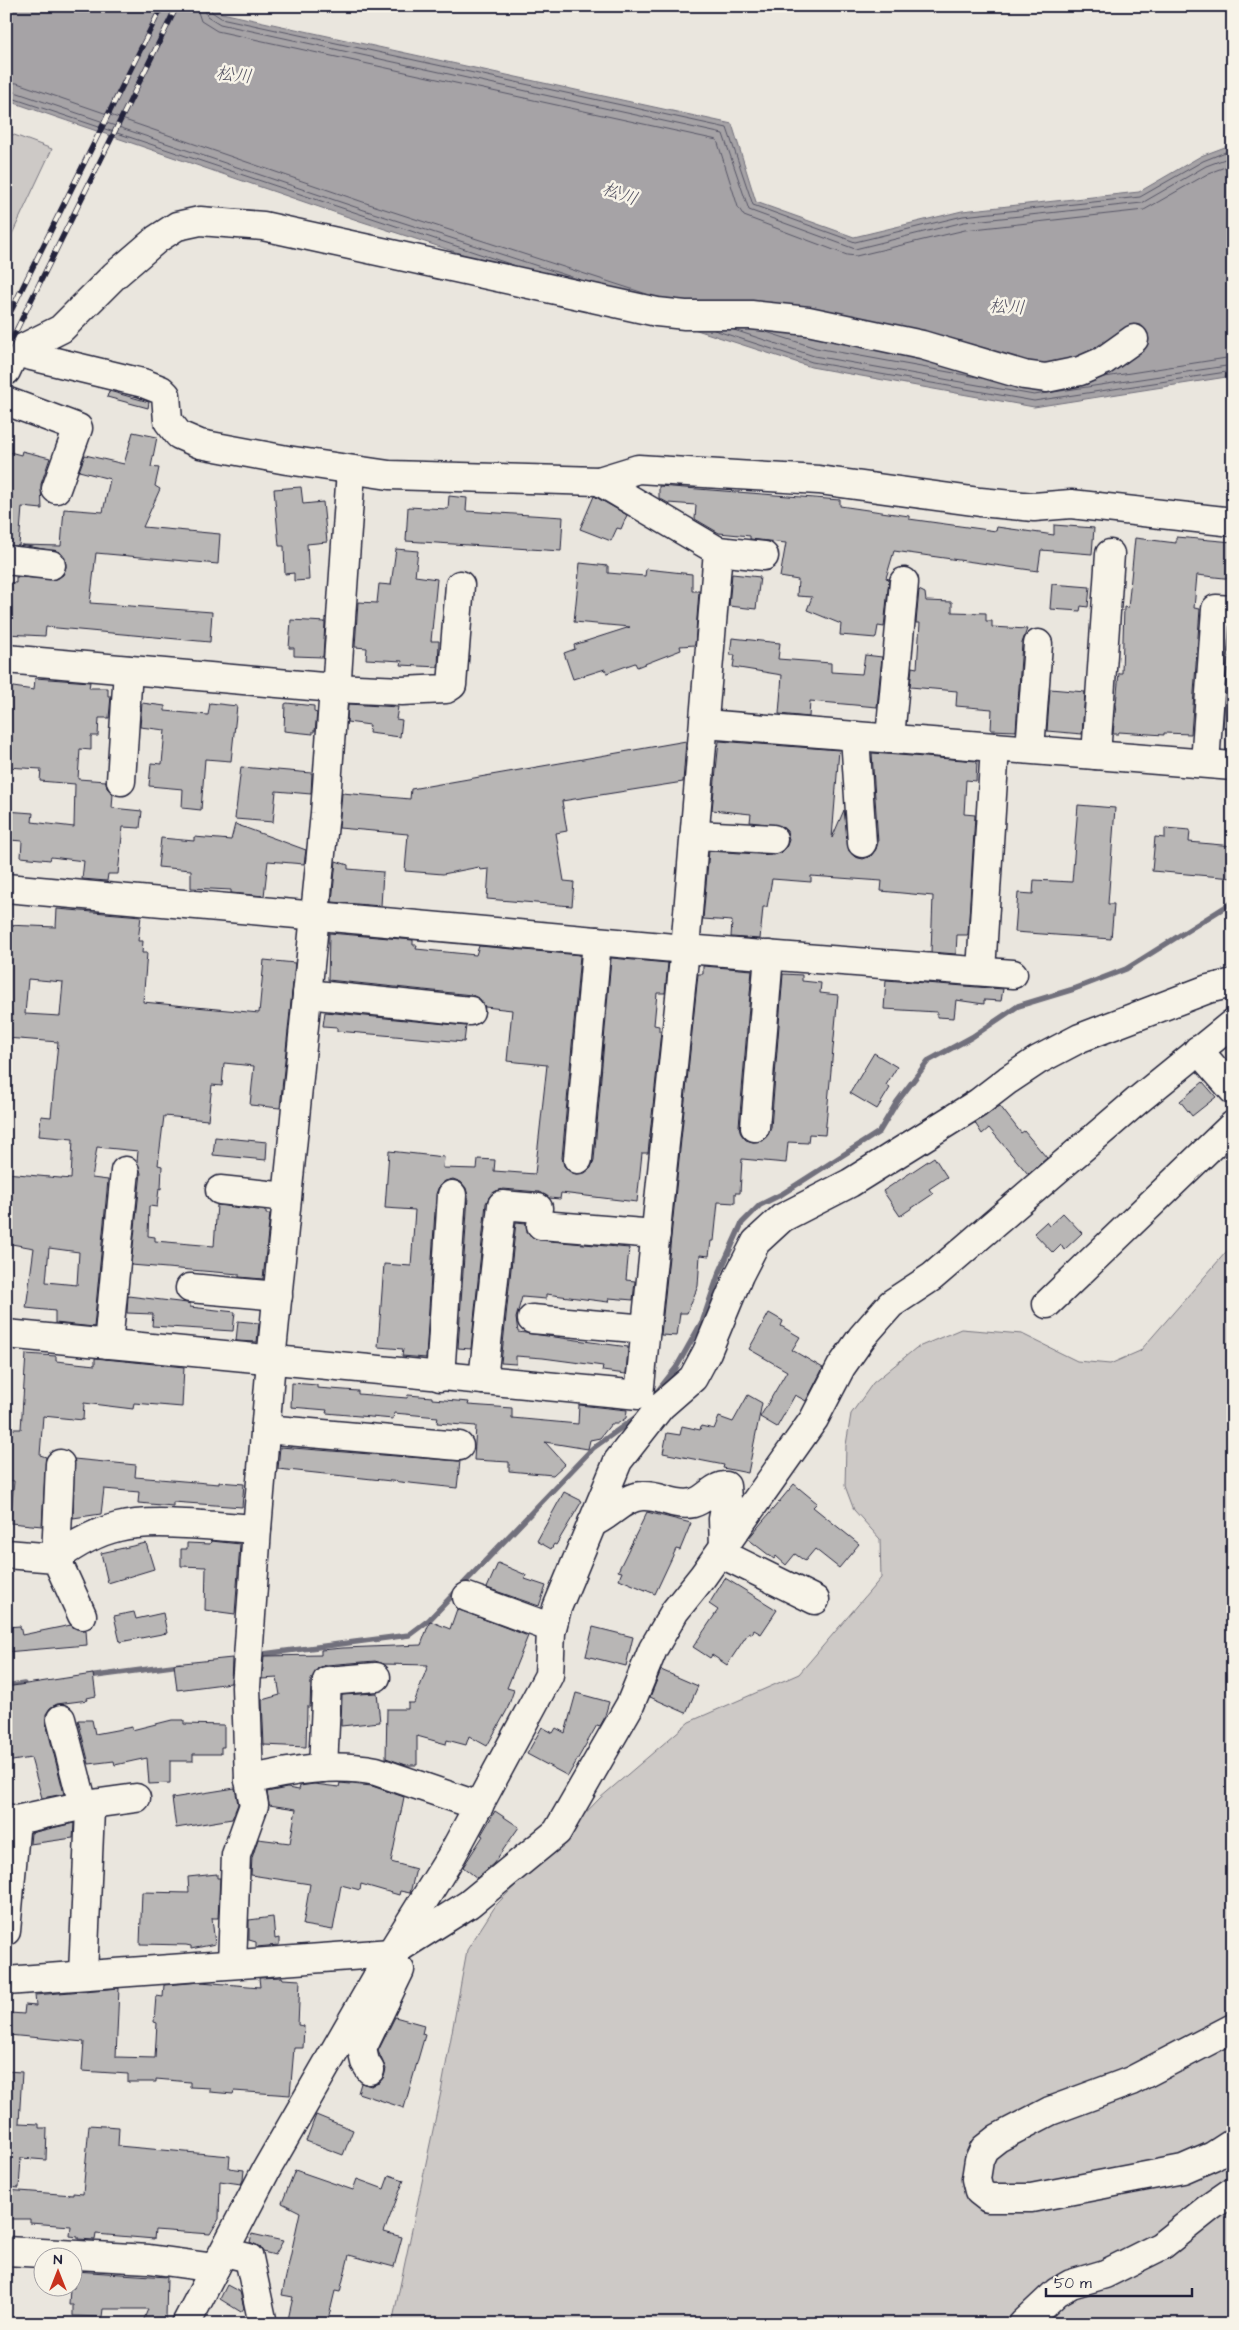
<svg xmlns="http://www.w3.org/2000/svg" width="1239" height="2330" viewBox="0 0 1239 2330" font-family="'Architects Daughter','Klee One',sans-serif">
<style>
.green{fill:#cdc9c6;stroke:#787680}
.water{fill:#a6a3a6;stroke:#716f7b}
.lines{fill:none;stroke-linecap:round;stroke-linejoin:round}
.shore{stroke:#575666;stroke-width:1}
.stream{stroke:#716f7b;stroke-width:5.5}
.building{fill:#b8b6b5;stroke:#22223b;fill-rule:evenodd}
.minor-casing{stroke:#22223b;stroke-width:31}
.minor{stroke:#f7f3e8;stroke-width:28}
.rail-casing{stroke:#22223b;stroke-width:5.5}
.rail{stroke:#f7f3e8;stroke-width:4;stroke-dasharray:11;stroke-linecap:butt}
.labels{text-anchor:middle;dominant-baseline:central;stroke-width:5;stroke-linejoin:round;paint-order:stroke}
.water-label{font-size:18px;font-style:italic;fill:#504f60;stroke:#f7f3e8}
</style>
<rect width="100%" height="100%" fill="#eae6de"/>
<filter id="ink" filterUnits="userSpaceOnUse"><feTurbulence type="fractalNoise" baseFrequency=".02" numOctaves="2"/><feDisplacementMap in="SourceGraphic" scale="10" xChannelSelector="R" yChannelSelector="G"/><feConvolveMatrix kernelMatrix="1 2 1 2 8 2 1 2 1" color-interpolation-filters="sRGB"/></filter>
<g filter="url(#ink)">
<g class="green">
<path d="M6,132l46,17 -46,98z"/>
<path d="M1233,1244v1080h-841l49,-232 26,-142 29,-45 104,-107 89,-76 110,-48 82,-96 -1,-39 -26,-29 -9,-24 1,-41 5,-31 22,-31 43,-35 45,-19 61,5 55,27 33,3 30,-13z"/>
</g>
<path class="water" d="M6,6h206l10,7 510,111 24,78 98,35 108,-26 177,-19 62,-36 32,-12v232l-199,31 -223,-40 -451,-146 -354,-121z"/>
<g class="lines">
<g class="shore">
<path d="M196,6l5,15 16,10 500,109 21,67 6,9 103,39 9,1 109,-26 179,-20 65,-37 24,-9"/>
<path d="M204,6l3,10 13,8 503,110 26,76 106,39 109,-27 178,-19 64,-37 27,-10"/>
<path d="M210,6l2,6 9,6 506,110 26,77 102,37 108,-26 177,-19 63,-36 30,-12"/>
<path d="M6,82l11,1 349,120 287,93"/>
<path d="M6,89l358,121 214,69"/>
<path d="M6,96l510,170"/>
<path d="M714,330l98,32 222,39 199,-30"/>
<path d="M734,330l80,26 220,39 199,-30"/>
<path d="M763,331l53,17 166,30"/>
<path d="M1105,377l128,-20"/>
</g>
<g class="stream">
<path d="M657,1392l19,-24 27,-48 15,-44 24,-53 18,-18 22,-11 97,-62 18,-30 31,-41 44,-24 46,-31 56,-17 52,-20 107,-67"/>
<path d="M256,1655l153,-20 20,-15 164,-172 46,-33"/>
<path d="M88,1677l92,-12"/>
<path d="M6,1687l18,-3"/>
</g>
</g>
<g class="building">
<path d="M109,391l40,11 -1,6 -41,-11z"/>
<path d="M133,432l24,5 -6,30 8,1 -4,18 5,3 -17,38 77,7 -2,30 -122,-11 -6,50 122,9 -2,30 -164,-15 -1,9 -39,-2v-52l10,1v-6l41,2 6,-4 3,-8 -1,-9 -5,-6 -39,-7 40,1 3,-37 39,3 7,-33 -31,-8 6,-16 39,9z"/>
<path d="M6,451l15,4 1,-4 28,7 -9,26 1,25 -20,-2 -3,39 -13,-1z"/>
<path d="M659,486l181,14v6l69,10v3l87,12 1,-4 57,8v-10l40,3 -2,26 -51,-4 -3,21 -144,-20 -8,27 3,1 -5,48 -6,-1 -2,12 -36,-3 1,-11 -34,-14 5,-13 -15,-1 1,-16 -18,-3 6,-34 -36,-4v-3l-31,-3 -24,-14 1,-14 -28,-2 -9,-5z"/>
<path d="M301,487l2,17 20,-2 4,40 -20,2 2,36 -15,1v-8l-9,1 -1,-28h-5l-5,-57z"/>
<path d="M449,496l18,2 -1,13 97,6 -2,34 -155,-10 2,-34 40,2z"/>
<path d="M594,496l33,19 -6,14 -4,-1 -6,13 -31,-12z"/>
<path d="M1176,537l57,5v37l-36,-4 -3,33 6,1 -9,125 -27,-1v2l-45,-3 -1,2h-5l6,-61h3l2,-66 4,1 7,-70 41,5z"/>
<path d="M396,549l22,2 -3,25 22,3 -6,62h8l-1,26 -37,-2 1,-4 -36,-2 1,-11 -12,-1 3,-45 19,1 2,-19 12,1z"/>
<path d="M580,563l28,3v7l37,3 1,-7 46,5v17h7l-4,54 -15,1 1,4 -44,17 -2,-4 -28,10 -2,-4 -32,10 -9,-26 11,-4 -1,-4 56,-18 -56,-5z"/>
<path d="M732,574l28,3 -4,32 -27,-3z"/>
<path d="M1052,584l38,3 -2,20 -7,-1 -1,5 -30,-2z"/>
<path d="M919,590l6,3 1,8 26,1v10l34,1v8h6v6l35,2 -5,14 -6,88 -25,-1 1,-21 -36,-3 1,-15 -47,-4 2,-20 5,1 3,-45h-4z"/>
<path d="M291,620l34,2 -2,35 -29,-1v-8h-5z"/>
<path d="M1230,626h3v103l-10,-1z"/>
<path d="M732,638l48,5 -2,16 53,4v9l31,2 3,-19 17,2 -5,50 -67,-6 -1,16 -30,-3 3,-39 -49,-8 2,-12h-5z"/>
<path d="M35,678l55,4 -1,6h19v8h3l-2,22h-10l-1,18h-7v14l-11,-1 -2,30 28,2 1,7 6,6 -1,14 30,3 -2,17 -17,-1 -5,47h-10l-1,7 -25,-2 2,-18 -33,-4 -1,3 -29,-3 1,-16 -12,-1v-8h-4v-21l27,2 -1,9 42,5 1,-43 -35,-3 1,-12 -35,-2v-81l28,4z"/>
<path d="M1050,689l35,3 -3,42 -35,-3z"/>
<path d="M142,703l23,3v5l43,4 2,-12 27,3 -6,55 -26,-2 -4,51 -19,-2 1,-19 -34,-3 2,-23 11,1 3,-34 -25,-3z"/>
<path d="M287,703l27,3v6l3,1 -2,18h-2v3l-29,-3 1,-27z"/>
<path d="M348,704l50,3 -2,12 6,1 -2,17 -31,-4 1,-8 -23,-3z"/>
<path d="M686,741l-3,41 -121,19 5,30 -11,2 8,48 10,1 -2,24 -85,-7 2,-30 -9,1 -1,-3 -36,7 -38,-3 3,-37 -69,-6 3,-35 68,6 1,-10z"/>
<path d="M719,741l120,9 -7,88 12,-28 5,41 6,6 8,2 8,-3 5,-7 2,-7 -6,-89 105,8 -1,20 -10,-1 -2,34 11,1 -7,120h-11l-1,19 -25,-2 2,-56 -52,-5 1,-10 -71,-5v6l-39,-3 -5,28h-4l-3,32 -29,-2 1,-16 -29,-2 6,-68 64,4 8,-2 5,-5 3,-8 -2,-9 -6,-5 -31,-4 1,-8 -39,-4z"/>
<path d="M241,767l71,6 -1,21 -35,-3 -3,31 -38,-3z"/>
<path d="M1078,805l37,3 -7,96h6l-3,35 -96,-7 3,-39 15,1 1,-14 38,2z"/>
<path d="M235,824l71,26 -2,14 -36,-3 -4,35 -33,-3v-3l-40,-2v-18l-33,-3 3,-29 33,3v-4l37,3z"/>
<path d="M1165,828l25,2 -1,12 44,4v32l-81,-7 3,-34 10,1z"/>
<path d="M336,861l12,4v4l35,3 -2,34 -49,-4z"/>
<path d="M57,909l84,7 -3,25h5l-1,12h5l-4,49 116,11 5,-53 31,3 -15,145 -30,-3 4,-39 -30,-3 -2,23 -10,-1 -4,35 -44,-4 -6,49 4,1 -1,23 -2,-1 -2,19 -8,-1 -1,30 7,1v4l59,5 3,-41 49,6v3h4l-7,65 -24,-2v-3l-108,-9 10,-92 -4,-11 1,-11 -41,-4 -5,31 16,2 -14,147 -39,-4v-12l-29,-3 8,-60 -28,-5v-70l65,6 2,-40 -34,-3 2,-20 10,1 7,-75 -52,-4v-113l50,2zM28,979l35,3 -3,34 -35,-2zM49,1248l30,4 -2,33 -31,-3z"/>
<path d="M329,933l84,7v5h4l-1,4 60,6 3,-9 101,9 -18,203 2,8 5,5 7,3 9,-1 6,-5 3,-8 17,-202 57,5 -3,30h-8l-3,32 5,1v5h2l-13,122h-6l-5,49 -76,-9 -1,6 -11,-1 -10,-6 -36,-3 -7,2 -6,5 -4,7 -15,146 -13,-1 10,-152 -2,-8 -5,-6 -8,-3 -8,2 -6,5 -3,8 -10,164 -24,-2 1,-7 -25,-2 6,-83 27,2 4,-56 -30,-2 4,-57 55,6 -1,11 34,1 1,-10 17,1 -1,11 41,3 12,-109 -40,-4 5,-51 -27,-3 -5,-8 -8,-4 -144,-15z"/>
<path d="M703,966l49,4 -13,156 2,8 5,6 7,2 9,-1 6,-6 3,-7 12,-154 19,1v6l19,2 -1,10 18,2 -13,140 -16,-1 -1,9 -20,-1 -2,21 -44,-4 -2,34h-5v10l-17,-1 -4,39h-3l-2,15 -9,-1 -2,31 -11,27h-7l-3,23 -16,-1 37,-361h5z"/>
<path d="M886,980l117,9 -2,12 -17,-1v4l-28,-4 -2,18 -17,-1v-5l-53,-3z"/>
<path d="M325,1012l141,14 -2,16 -127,-11v-4l-14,-1z"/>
<path d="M874,1053l23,14 -11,18 4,3 -13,21 -27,-16z"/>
<path d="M1203,1082l13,15 -24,19 -12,-15z"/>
<path d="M1000,1106l21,27 3,-2 23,27 -19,16 -39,-46 -7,6 -7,-11z"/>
<path d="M215,1137l52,5 -1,18 -53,-5z"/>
<path d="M934,1157l13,20 -18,12 4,5 -33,22 -17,-25z"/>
<path d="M1063,1213l19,20 -18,17 -3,-5 -8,8 -19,-20 12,-11 3,4z"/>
<path d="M516,1222l10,1 1,10 12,7 90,8 -3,32 9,1 -2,19 -24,-2 -1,4 -62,-8v5l-24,-2 -6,21 2,14 110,15 -2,27 -24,-3 1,-5 -60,-8 -27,-2v8l-15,-1z"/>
<path d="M128,1296l59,7 3,1v3l45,5 -2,19 -81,-5 1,-12 -26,-1z"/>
<path d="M769,1313l14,8 -2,5 19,11 -8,13 31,18 -17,33 -11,-6 -18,32 -17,-10 27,-46 -38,-22z"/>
<path d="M238,1321l21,2 -2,19 -21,-1z"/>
<path d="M26,1354l30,2v5l39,4v-7l89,9 -2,40 -48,-4 -1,6 -49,-6 -1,17 -40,-4 -3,39 6,2 -4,69 -32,-3 4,-42 -8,-1v-51h15z"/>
<path d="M292,1383l25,2v3l41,3v3l49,4 1,-3 24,2v2l37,3 -1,3 44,3v10l66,6 1,-19 48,5 -1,8 -9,6h-6l-11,14 -10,2 -2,9 -43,-7 20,22 -12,11 -44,-4v-9l-35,-2 2,-34 -39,-3 1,-6 -44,-4 -1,6 -67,-6 1,-3 -36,-3z"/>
<path d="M748,1395l14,8 -14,70 -25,-5 1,-3 -61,-12 4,-20 13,2 2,-9 18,4 1,-4 13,3 5,-12 14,5z"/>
<path d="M280,1447l180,14 -3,27 -179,-19z"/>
<path d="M74,1459l62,6 -1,12 84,7v-2l25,2 -2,23 -69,-5v4l-35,-3 1,-11 -35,-3 -3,25 -28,4z"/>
<path d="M794,1484l23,19 -4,4 46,37 -20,24 -24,-19 -10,12 -10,-7 -9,11 -10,-9 -2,3 -26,-20z"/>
<path d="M564,1492l18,9 -26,44 -2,-1 -3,5 -14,-8z"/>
<path d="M647,1512l44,11 -11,27 -4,-1 -21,45 -36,-15 3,-7 -4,-1z"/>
<path d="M211,1541l29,3 -5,70 -30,-4 1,-43 -25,-1v-17h6v-6l23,1z"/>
<path d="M146,1543l8,26 -46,14 -7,-30z"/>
<path d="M498,1563l28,12 -1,4 21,7 -7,20 -52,-18z"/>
<path d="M725,1578l52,32 -16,24 -7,-4 -2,4 -3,-2 -22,33 -15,-10 -2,3 -17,-11 25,-37 -9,-6z"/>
<path d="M457,1609l71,27 -21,52 7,2 -7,20 -20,36 -18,-10 -3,9 -19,-5 -1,4 -29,-8v29h-11l-20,-7 1,-49h21v-6h6l14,-38 -44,-1 -9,-3 -49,4 -8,3 -7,12 -1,27h-3l-1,40 -42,-2 -2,-45 18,-5 -3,-17 -15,1 2,-23 57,-1v-5l22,-2 78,-3 9,-24 20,8z"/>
<path d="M134,1612l2,7 27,-6 4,20 -47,9 -6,-26z"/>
<path d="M71,1625l9,5h6l1,15 -81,7v-25l14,-1 2,9z"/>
<path d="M593,1627l40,10 -7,29 -40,-10z"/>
<path d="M232,1658l-1,25 -54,7 -3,-26z"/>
<path d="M661,1670l37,16 -12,27 -36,-16z"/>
<path d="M93,1674l3,22 -9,2 1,2 -31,4 -7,4 -4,6v9l18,71 -22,4 -11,-40 -25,4v-75z"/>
<path d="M377,1693l3,29 -39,4 1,-31z"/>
<path d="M576,1693l33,9 -5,17 -4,7 -3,-1 -29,51 -41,-22 15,-27 11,6 3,-5 9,5z"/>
<path d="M78,1720h14l3,14 37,-7v3l40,-10h12v4l40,1v22h-3v7h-28v7h-23v22l-21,1 -2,-26 -32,7 -1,-4 -25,3z"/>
<path d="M340,1783l32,3 32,11 -13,65 25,7 -6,24 -10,-2 -1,4 -38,-11 -1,6 -19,-5 -8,45 -30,-5 7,-41 -59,-9 1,-17 6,-19 32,4 6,-34 -27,-4 -2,-13 20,-4 12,2 1,-4 14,-2 25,3z"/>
<path d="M235,1788l3,16 -6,15 -56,9 -4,-30z"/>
<path d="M495,1811l24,16 -25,36 -17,15 -14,-11 20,-31 -2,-1z"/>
<path d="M74,1823l-1,15 -43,6 1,-11z"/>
<path d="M217,1874v4h3l-2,40h-6l3,26 -24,5v-3l-5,-1 -46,-1 2,-52 47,1 -1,-16z"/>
<path d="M273,1917l2,22 4,-1v7l-23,2v-5l-7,-2v-20z"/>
<path d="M282,1977l1,2 17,1 -2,45 6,1 -1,22h-9l-4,47 -56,-4 -1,3 -23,-2v-4l-20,-1v-5l-34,-3v3h-28v-8l-46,-3 2,-29 -76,-7 2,-22 14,1 1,-9 11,1 -1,-11 84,-7 -3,69 39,1 2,-35 -3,-1 2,-26 7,1 1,-12 37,-3 59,5 -1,-9z"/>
<path d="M395,2017l29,8 -2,9 3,1 -21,73 -46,-15 3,-10 10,3 8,-3 5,-6 2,-8 -8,-18z"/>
<path d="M6,2071l16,1 -3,51 20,1v4h8l-1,32 -25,-2 -2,30 -13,-1z"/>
<path d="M316,2115l37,15 -10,25 -37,-14z"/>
<path d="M89,2125l30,2 -1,19 112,10 -1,12 15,2 -1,10 -2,4 -21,-3 -1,38 -9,15 -55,-4 -1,9 -58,-5 -1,6 -17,-1v-2l-8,-1 1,-10 -41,-3v-4h-24v-29l67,5v-2l10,1z"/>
<path d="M295,2170l58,20 4,-11 27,10 5,-14 15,5 -20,52 18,5 -8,30 -45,-12 -9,37 -5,-1 -8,33h-40l6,-27 -11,-2 18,-83 -18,-9z"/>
<path d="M252,2234l31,7 -8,14 -12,-3 -3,-5 -10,-5z"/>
<path d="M75,2271l92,6 -1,41 -2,6h-22l6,-15h-45l-1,8 -29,-1v-11h-4l1,-17h4z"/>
<path d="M227,2285l13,7 4,16 -3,4 -21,-13z"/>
</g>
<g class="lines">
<defs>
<g id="minor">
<path d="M6,350l137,33 18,7 5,5 2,26 11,14 21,9 87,16 102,15 210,6 119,70 -33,398 -46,446 -633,-61"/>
<path d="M6,371l9,-19 46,-23 54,-54 42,-36 20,-13 23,-5 63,5 394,86 28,3h66l57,6 114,24 102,30 22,3 34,-7 23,-10 31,-22"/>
<path d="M6,401l72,27 -22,61"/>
<path d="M599,481l39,-12 181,11 161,22 54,5 37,-3 162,18"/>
<path d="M718,551l46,5"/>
<path d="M6,560l45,5"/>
<path d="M6,659l328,29 68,3 44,-2 6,-4 8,-100"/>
<path d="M705,724l528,42"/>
<path d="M855,736l7,107"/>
<path d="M890,738l14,-156"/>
<path d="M1030,749l8,-105"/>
<path d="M1096,755l14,-201"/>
<path d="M1205,763l11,-154 17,1"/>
<path d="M121,781l7,-111"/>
<path d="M695,835l78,4"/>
<path d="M6,888l679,61 328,25"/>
<path d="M981,971l14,-224"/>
<path d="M307,994l163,17"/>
<path d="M1198,1050l35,40"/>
<path d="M755,1127l14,-172"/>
<path d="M578,1159l19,-218"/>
<path d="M220,1190l67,7"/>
<path d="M541,1225l115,9"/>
<path d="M190,1288l88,8"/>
<path d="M1047,1304l186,-179"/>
<path d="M532,1319l114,10"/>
<path d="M108,1344l17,-173"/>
<path d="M440,1377l12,-182"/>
<path d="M483,1380l19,-175 36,3"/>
<path d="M265,1429l194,17"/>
<path d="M592,1523c18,-7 32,-27 51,-27 17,-1 32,11 50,7 13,-3 20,-17 33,-17l1,13 -4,20 1,28"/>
<path d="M720,1553l95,47"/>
<path d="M6,1554l50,4 26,57"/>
<path d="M56,1558c18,-13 40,-26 62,-31 36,-9 100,0 139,2"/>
<path d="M56,1558l4,-94"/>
<path d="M467,1597l85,31"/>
<path d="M61,1719l21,82 8,9 -7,164"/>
<path d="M323,1768l4,-87 49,-4"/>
<path d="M249,1780c42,-10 85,-17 127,-9l103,35"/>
<path d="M6,1818l10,2 69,-15 51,-7"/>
<path d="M6,1931l10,-111"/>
<path d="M232,1964l4,-109 18,-50 -5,-25 -3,-93 11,-158 14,-168 54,-548 9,-125 3,-11 14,-207"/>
<path d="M6,1981l385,-28 78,-49 88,-72 73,-127 23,-56 22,-38 28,-35 111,-157 27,-52 21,-30 29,-33 41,-27 205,-176 96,-78"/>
<path d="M1233,2028l-102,53 -81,30 -52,27 -14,11 -5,11 -3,19 3,12 9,7h43l152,-29 30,-13 20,-13"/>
<path d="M370,2070l-5,-8 -3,-13 38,-79"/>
<path d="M6,2251l143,8 66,9"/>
<path d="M224,2252l25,6 14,66"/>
<path d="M186,2324l79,-152 126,-219 61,-98 97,-180 2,-43 6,-24 61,-147 43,-55 32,-28 14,-26 32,-77 17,-33 26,-24 68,-35 128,-80 30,-23 30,-20 42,-22 128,-49 25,-6"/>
<path d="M1023,2324l34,-32 14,-8 34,-10 56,-28 49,-39 23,-16"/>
</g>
</defs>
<use href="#minor" class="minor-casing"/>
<use href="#minor" class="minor"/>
<defs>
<g id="rail">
<path d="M6,321l156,-315"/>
<path d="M6,351l171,-345"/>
</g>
</defs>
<use href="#rail" class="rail-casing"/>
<use href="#rail" class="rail"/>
</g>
</g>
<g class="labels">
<g class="water-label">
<text transform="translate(234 75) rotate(6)">松川</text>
<text transform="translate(620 194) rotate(19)">松川</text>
<text transform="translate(1007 307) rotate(3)">松川</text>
</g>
</g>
<rect width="1239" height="2330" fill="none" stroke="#f7f3e8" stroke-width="25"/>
<rect x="12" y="12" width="1214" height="2305" fill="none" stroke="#22223b" stroke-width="2" filter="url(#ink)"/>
<g transform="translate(58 2272)"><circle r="24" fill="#f7f3e8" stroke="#a29fa3"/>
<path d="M0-4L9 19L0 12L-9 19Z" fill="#c8321e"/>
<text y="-8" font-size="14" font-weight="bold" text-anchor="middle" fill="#22223b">N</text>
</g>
<path d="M1046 2288v8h146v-8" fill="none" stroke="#22223b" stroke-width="2.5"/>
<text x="1054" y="2288" font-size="15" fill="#22223b" stroke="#f7f3e8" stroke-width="4" paint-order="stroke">50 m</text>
</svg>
